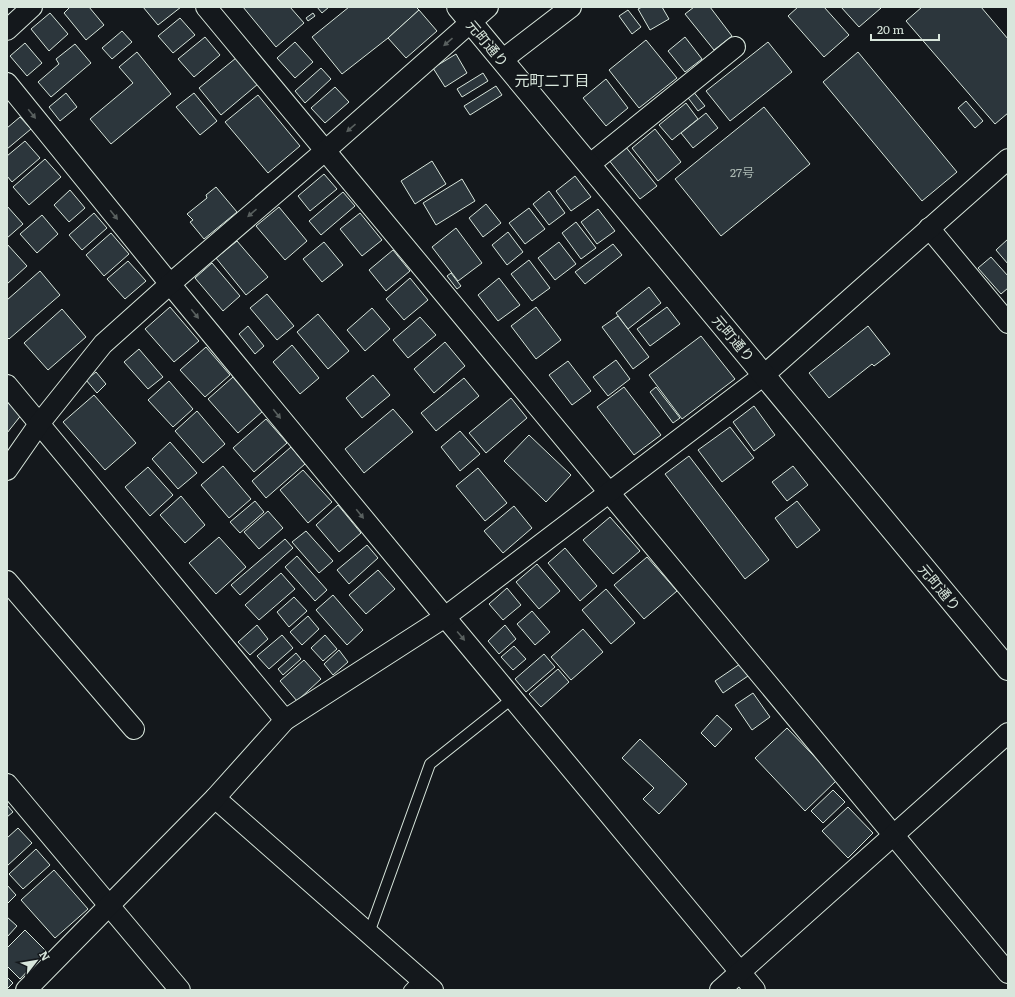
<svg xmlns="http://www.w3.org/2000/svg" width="1015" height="997" viewBox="0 0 1015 997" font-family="Literata,'Noto Sans JP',serif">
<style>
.building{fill:#2c363c;stroke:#d8e6dc}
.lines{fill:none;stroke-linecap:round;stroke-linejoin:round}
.lane-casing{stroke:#d8e6dc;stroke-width:12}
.street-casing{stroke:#d8e6dc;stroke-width:22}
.secondary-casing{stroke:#d8e6dc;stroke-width:24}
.lane{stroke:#14181c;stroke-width:10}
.street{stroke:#14181c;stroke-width:20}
.secondary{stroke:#14181c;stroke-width:22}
.oneway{fill:#59605f}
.labels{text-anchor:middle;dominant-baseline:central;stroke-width:3;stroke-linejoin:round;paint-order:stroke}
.number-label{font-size:12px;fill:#adbab4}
.street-label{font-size:14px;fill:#d8e6dc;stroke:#14181c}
.neighbourhood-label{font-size:15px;fill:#d8e6dc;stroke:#14181c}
</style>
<rect width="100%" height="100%" fill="#14181c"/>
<g class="building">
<path d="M70,7h19l15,18 -18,15 -22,-27z"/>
<path d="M143,7h38l-23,18z"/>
<path d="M243,7h47l14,16 -28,24z"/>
<path d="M317,7h12l-7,6z"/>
<path d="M349,7h67l3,3 -31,28 -46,36 -30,-37z"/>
<path d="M642,7h20l7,12 -19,11 -12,-21z"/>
<path d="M694,7h16l22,29 -18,14 -29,-36z"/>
<path d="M798,7h26l25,28 -25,22 -36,-41z"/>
<path d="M841,7h39l1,1 -22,19z"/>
<path d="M922,7h59l27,32v74l-13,11 -89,-103z"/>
<path d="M419,10l18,21 -31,27 -18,-20z"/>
<path d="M628,10l13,17 -9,7 -13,-18z"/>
<path d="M50,13l18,21 -19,17 -18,-22z"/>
<path d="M313,13l2,3 -7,5 -2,-3z"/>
<path d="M180,18l15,17 -22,18 -15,-17z"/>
<path d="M122,31l10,11 -20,17 -10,-11z"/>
<path d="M205,37l15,18 -26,22 -16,-18z"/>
<path d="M685,37l17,22 -17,13 -17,-21z"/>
<path d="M646,40l31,38 -38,30 -30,-38z"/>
<path d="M295,42l18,20 -18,16 -18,-20z"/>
<path d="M768,42l24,30 -62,49 -24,-30z"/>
<path d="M25,43l17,20 -15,13 -17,-20z"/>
<path d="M75,44l16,19 -40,34 -13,-15 21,-18 -3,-5z"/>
<path d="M137,52l34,42 -60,50 -21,-25 43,-36 -14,-16z"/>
<path d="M858,52l99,120 -35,29 -99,-119z"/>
<path d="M456,54l11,19 -22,14 -12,-19z"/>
<path d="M236,58l22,26 -37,31 -22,-27z"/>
<path d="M321,68l10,11 -26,24 -10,-12z"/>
<path d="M483,73l5,8 -26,16 -5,-8z"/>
<path d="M606,79l22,29 -22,18 -23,-28z"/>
<path d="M496,86l6,9 -32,20 -6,-9z"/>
<path d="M335,87l14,15 -24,21 -14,-15z"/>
<path d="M692,90l13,16 -7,5 -12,-16z"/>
<path d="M66,93l11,14 -17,14 -11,-14z"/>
<path d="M194,93l23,28 -17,14 -24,-28z"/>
<path d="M258,95l42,51 -32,27 -43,-51z"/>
<path d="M966,101l17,20 -8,7 -17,-20z"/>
<path d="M686,103l12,16 -26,21 -13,-15z"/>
<path d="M764,107l46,57 -89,72 -46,-57z"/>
<path d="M706,113l12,15 -25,20 -12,-15z"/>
<path d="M20,117l11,12 -24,20v-21z"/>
<path d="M655,129l26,33 -23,19 -26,-33z"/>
<path d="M25,141l15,17 -28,24 -5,-6v-20z"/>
<path d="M625,146l32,40 -17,13 -32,-40z"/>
<path d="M45,159l16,18 -32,28 -16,-18z"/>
<path d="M432,161l14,23 -31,20 -14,-23z"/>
<path d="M324,174l13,15 -27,22 -12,-15z"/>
<path d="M575,176l16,21 -20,14 -15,-20z"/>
<path d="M462,179l13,22 -39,24 -13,-22z"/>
<path d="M216,187l21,25 -33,27 -14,-17 3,-2 -6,-6 20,-16 -1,-3z"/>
<path d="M70,190l15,18 -16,14 -15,-17z"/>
<path d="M549,191l16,22 -16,12 -16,-21z"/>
<path d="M343,192l12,14 -34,29 -12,-14z"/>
<path d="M486,204l15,19 -18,14 -14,-19z"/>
<path d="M7,206l16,18 -16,14z"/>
<path d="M279,207l28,34 -22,19 -29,-34z"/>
<path d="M529,208l16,21 -20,15 -16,-21z"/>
<path d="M598,209l17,22 -18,13 -16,-22z"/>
<path d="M94,213l13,15 -25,22 -13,-15z"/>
<path d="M360,213l22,27 -20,16 -22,-27z"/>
<path d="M42,215l16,19 -21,19 -17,-19z"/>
<path d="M576,222l20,26 -15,11 -19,-26z"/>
<path d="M456,228l26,35 -24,18 -26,-34z"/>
<path d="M508,232l15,20 -16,13 -15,-20z"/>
<path d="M111,233l18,21 -25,22 -18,-21z"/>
<path d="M1008,239v25l-12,-14z"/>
<path d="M237,241l31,36 -22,18 -30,-37z"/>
<path d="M324,242l19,23 -21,17 -19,-23z"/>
<path d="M559,242l17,22 -21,16 -17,-22z"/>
<path d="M7,244l20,22 -20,18z"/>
<path d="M613,244l9,11 -37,29 -10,-12z"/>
<path d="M393,250l17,21 -24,20 -17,-21z"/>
<path d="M991,257l17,19v12l-7,6 -23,-26z"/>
<path d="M529,260l21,28 -18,13 -21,-27z"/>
<path d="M128,261l18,20 -21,18 -18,-20z"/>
<path d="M212,263l28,33 -17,15 -28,-33z"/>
<path d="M40,271l20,24 -51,44 -2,-2v-37z"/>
<path d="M451,273l10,13 -4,3 -10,-13z"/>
<path d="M410,278l18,22 -24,20 -18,-21z"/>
<path d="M499,278l21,27 -22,16 -20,-26z"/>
<path d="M649,287l12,16 -33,26 -12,-16z"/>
<path d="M267,294l27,32 -17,14 -27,-32z"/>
<path d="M170,307l29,34 -25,21 -29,-33z"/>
<path d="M536,307l25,33 -25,19 -25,-33z"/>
<path d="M667,307l13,17 -30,22 -13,-17z"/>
<path d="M372,308l18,21 -25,22 -18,-21z"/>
<path d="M62,309l24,28 -38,33 -24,-27z"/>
<path d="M318,314l31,37 -21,18 -31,-37z"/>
<path d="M618,316l31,41 -16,12 -31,-42z"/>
<path d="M420,317l16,18 -28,23 -15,-18z"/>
<path d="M248,326l16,20 -9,8 -16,-20z"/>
<path d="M868,326l22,28 -16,12 -2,-2 -43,34 -20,-25z"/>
<path d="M701,336l34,43 -53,40 -33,-44z"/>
<path d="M445,342l20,24 -31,27 -20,-24z"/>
<path d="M292,345l27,33 -19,16 -27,-32z"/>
<path d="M206,347l24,28 -25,22 -25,-27z"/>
<path d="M139,349l24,28 -15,12 -24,-27z"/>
<path d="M616,360l14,19 -22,17 -15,-19z"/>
<path d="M568,361l23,30 -19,14 -23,-30z"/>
<path d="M96,372l10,12 -9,9 -11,-13z"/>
<path d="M373,375l17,20 -28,23 -16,-20z"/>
<path d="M233,377l30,34 -25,22 -30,-34z"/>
<path d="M464,378l15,18 -43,35 -15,-18z"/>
<path d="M169,381l24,28 -20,18 -25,-27z"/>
<path d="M624,387l37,48 -27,20 -37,-48z"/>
<path d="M656,387l24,31 -7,5 -23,-31z"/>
<path d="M7,395l19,14 -19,24z"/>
<path d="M94,395l42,48 -31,27 -42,-48z"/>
<path d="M511,398l16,20 -41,35 -17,-20z"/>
<path d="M754,406l21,29 -21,16 -21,-29z"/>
<path d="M393,409l20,23 -49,41 -19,-24z"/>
<path d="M197,411l28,33 -22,19 -28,-32z"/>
<path d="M266,419l21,24 -33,29 -21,-24z"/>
<path d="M730,427l24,31 -32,24 -24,-32z"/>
<path d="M460,431l20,23 -20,17 -19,-24z"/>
<path d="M529,435l42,40 -25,27 -42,-41z"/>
<path d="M170,442l27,31 -19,16 -26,-30z"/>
<path d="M291,447l14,17 -39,34 -14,-17z"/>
<path d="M689,456l80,104 -24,19 -80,-105z"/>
<path d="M223,466l28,33 -22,19 -28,-33z"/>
<path d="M793,466l15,19 -21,16 -15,-19z"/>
<path d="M148,467l25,28 -23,21 -25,-29z"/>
<path d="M478,468l29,35 -22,18 -29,-35z"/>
<path d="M303,470l29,32 -24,21 -28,-33z"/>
<path d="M181,496l24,29 -20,18 -25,-28z"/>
<path d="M255,501l9,11 -24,21 -10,-11z"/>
<path d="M797,501l23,29 -23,18 -22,-30z"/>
<path d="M338,505l23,28 -22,19 -23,-27z"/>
<path d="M514,506l18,22 -29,25 -19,-22z"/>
<path d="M268,511l15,17 -24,21 -15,-17z"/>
<path d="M610,517l30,34 -27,23 -30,-34z"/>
<path d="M306,531l27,30 -14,12 -27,-31z"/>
<path d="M219,537l27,30 -30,27 -27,-31z"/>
<path d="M285,539l8,9 -53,47 -9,-10z"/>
<path d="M367,545l11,13 -29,26 -12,-14z"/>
<path d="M565,548l32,38 -17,15 -32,-38z"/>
<path d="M297,556l30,34 -12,11 -30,-34z"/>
<path d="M647,557l30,34 -33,28 -30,-34z"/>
<path d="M537,564l23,27 -21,18 -23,-27z"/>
<path d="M378,570l17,19 -29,25 -17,-19z"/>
<path d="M281,573l14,16 -36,31 -14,-15z"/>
<path d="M507,588l14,17 -18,15 -14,-16z"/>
<path d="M606,589l29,34 -24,21 -29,-34z"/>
<path d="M333,595l30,35 -16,15 -31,-35z"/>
<path d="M294,597l13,14 -18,16 -12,-15z"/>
<path d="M532,611l18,21 -15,13 -18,-21z"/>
<path d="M308,616l11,13 -17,16 -12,-13z"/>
<path d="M257,625l11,14 -18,16 -12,-13z"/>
<path d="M505,625l11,14 -17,15 -11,-13z"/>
<path d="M583,629l20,23 -32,28 -20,-23z"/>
<path d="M282,635l11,13 -24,21 -12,-13z"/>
<path d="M325,635l12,14 -14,12 -12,-13z"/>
<path d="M514,646l12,13 -13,11 -12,-13z"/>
<path d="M339,650l9,12 -15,13 -9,-11z"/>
<path d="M296,653l5,6 -18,16 -5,-6z"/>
<path d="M544,654l11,13 -29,25 -11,-13z"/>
<path d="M304,660l17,19 -24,22 -17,-20z"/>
<path d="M740,664l8,12 -25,17 -8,-12z"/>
<path d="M558,669l11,13 -28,25 -12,-13z"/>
<path d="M753,693l17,24 -18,13 -17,-25z"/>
<path d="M717,715l15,14 -17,18 -14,-14z"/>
<path d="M787,728l50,52 -32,31 -50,-53z"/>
<path d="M640,739l47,45 -28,30 -16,-15 11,-11 -32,-30z"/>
<path d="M833,790l12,12 -22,21 -12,-12z"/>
<path d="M7,805l6,7 -6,5z"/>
<path d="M848,807l25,26 -25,25 -26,-27z"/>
<path d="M18,828l14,15 -25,23v-28z"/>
<path d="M36,849l14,16 -27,24 -14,-15z"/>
<path d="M54,870l34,39 -33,29 -34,-38z"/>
<path d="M7,885l9,10 -9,9z"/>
<path d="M7,917l10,9 -10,11z"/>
<path d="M25,930l21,21 -26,28 -13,-13v-18z"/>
<path d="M7,977l6,6 -6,6z"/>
</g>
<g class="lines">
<defs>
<g id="lane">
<path d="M369,933l61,-169 83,-66"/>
<path d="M409,990l11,-12"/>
</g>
<g id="street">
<path d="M206,7l802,966"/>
<path d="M7,30l25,-23"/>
<path d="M502,60l69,-53"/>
<path d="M7,83l163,201 275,333 310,373"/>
<path d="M589,165l146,-118"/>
<path d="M929,228l79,95"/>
<path d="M7,385l278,335"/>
<path d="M7,470l32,-46 64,-80 67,-60 156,-134 162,-143"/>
<path d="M7,581l127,148"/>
<path d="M7,784l173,206"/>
<path d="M215,798l218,192"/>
<path d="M26,990l189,-192 70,-78 160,-103 319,-242 244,-216"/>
<path d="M720,990l288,-257"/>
</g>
<path id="secondary" d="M458,7l550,662"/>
</defs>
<use href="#lane" class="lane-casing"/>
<use href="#street" class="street-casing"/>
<use href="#secondary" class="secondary-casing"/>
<use href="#lane" class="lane"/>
<use href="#street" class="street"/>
<use href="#secondary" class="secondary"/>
</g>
<defs><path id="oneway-solid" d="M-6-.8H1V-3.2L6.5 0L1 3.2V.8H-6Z"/></defs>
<g class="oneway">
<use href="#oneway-solid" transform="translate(448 42) rotate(139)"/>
<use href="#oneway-solid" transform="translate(32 114) rotate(51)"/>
<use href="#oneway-solid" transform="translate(351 128) rotate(139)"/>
<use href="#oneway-solid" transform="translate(252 213) rotate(139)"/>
<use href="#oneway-solid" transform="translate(114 215) rotate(51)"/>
<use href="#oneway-solid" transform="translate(195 314) rotate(51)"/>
<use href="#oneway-solid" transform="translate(277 414) rotate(51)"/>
<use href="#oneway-solid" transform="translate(360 514) rotate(51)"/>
<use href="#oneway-solid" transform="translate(461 636) rotate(50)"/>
</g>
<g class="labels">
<g class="number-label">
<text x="742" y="172">27号</text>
</g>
<g class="street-label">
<text transform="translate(488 43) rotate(50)">元町通り</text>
<text transform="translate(734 338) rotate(50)">元町通り</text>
<text transform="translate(940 587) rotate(50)">元町通り</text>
</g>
<g class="neighbourhood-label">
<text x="552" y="79">元町二丁目</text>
</g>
</g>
<rect width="1015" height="997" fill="none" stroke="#d8e6dc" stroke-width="16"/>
<g transform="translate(36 961) rotate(59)" stroke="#14181c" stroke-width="3" paint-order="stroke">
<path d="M0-3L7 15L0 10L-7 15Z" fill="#d8e6dc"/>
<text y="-6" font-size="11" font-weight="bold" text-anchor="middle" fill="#d8e6dc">N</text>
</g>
<path d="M871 34v6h68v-6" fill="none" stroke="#d8e6dc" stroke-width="2"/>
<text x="877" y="34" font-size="12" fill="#d8e6dc" stroke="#14181c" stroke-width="3" paint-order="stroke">20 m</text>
</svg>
